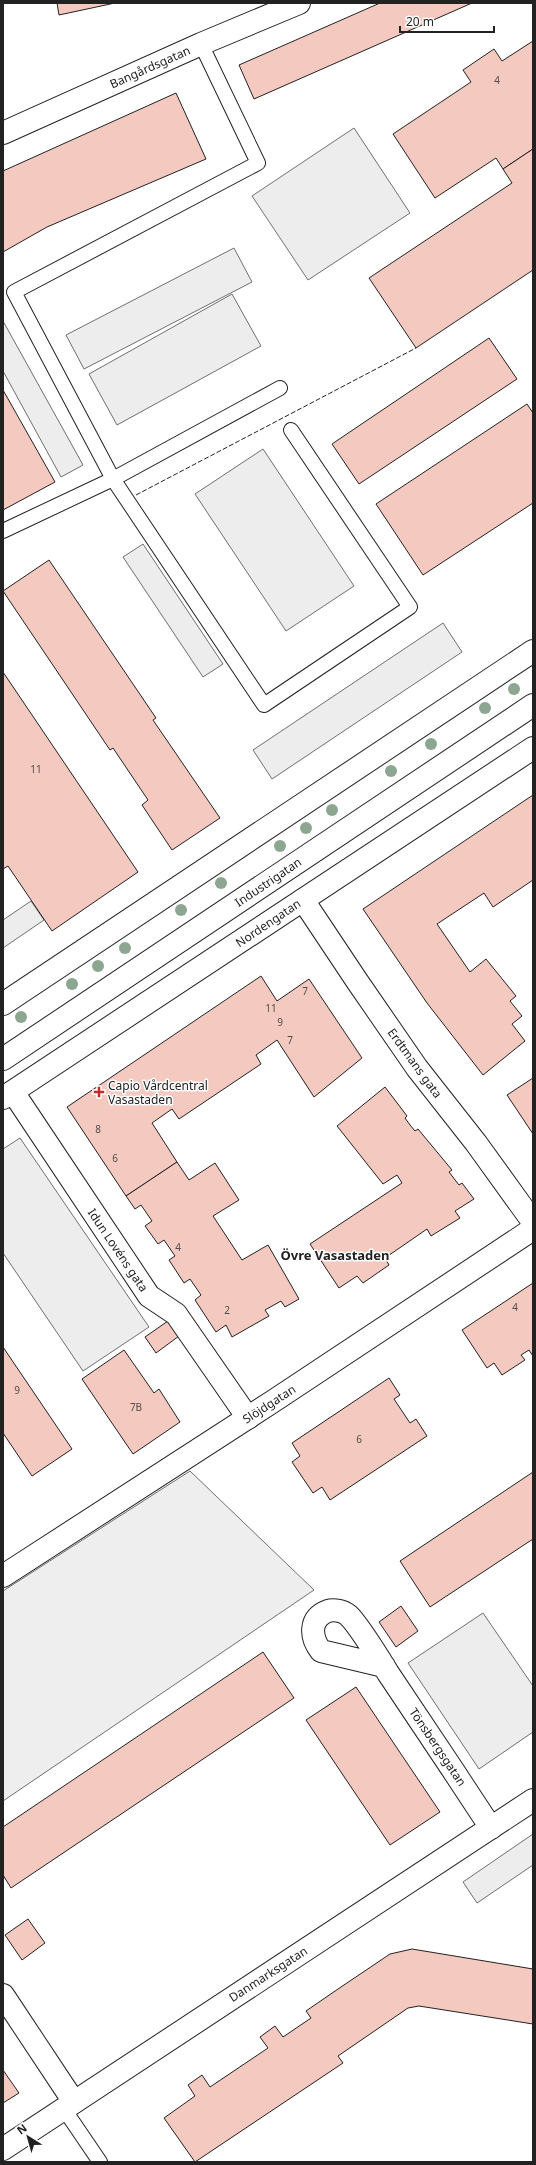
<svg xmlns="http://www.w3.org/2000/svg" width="536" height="2165" viewBox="0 0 536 2165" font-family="'Noto Sans',sans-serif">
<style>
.green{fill:#eee;stroke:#6f6f6f}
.parking{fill:#ededed;stroke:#6f6f6f}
.building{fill:#f3c9c0;stroke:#222}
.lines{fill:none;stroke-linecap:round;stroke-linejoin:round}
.service-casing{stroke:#222;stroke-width:16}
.minor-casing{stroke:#222;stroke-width:24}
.secondary-casing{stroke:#222;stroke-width:24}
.service{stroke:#fff;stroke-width:14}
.minor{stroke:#fff;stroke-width:22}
.secondary{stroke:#fff;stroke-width:22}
.fence{stroke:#222;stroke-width:1;stroke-dasharray:5 2;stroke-linecap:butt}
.tree{fill:#8da692}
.poi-dot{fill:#c62828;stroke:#fff;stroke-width:1.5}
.labels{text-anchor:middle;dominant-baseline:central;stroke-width:3;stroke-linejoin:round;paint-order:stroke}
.number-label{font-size:10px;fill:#564c4a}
.street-label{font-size:12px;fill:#222;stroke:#fff}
.poi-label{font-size:12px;fill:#222;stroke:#fff;text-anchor:start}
.neighbourhood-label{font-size:13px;font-weight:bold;fill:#222;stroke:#fff}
</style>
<rect width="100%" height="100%" fill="#fff"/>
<path class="green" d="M190,1471l124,119 -311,211v-210z"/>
<g class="parking">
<path d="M354,128l56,85 -102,67 -56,-84z"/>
<path d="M234,248l18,34 -168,87 -18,-34z"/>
<path d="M232,294l29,52 -144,79 -28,-51z"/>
<path d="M3,321l80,144 -22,12 -58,-106z"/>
<path d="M263,449l91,137 -68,45 -91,-137z"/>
<path d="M143,544l80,120 -20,13 -80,-120z"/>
<path d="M443,623l19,29 -190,127 -19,-29z"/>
<path d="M31,901l13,19 -41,28v-28z"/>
<path d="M20,1138l129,189 -66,44 -80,-118v-104z"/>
<path d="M483,1613l50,73v46l-54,37 -71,-106z"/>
<path d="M533,1834v31l-56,38 -14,-21z"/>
</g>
<g class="building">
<path d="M57,3h58l-56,12z"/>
<path d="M380,3h92l-218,96 -15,-34z"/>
<path d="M533,41v108l-30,20 -7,-11 -61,40 -42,-64 78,-52 -8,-12 31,-21 8,12z"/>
<path d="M176,93l30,66 -159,68 -44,25v-81z"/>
<path d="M533,149v121l-117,78 -47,-70 143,-95 -9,-14z"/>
<path d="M489,338l28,41 -158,105 -27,-40z"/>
<path d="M3,390l52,92 -52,28z"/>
<path d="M527,404l6,9v90l-110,72 -47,-71z"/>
<path d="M49,560l107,158 -3,2 67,98 -48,32 -30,-45 6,-5 -35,-52 -3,2 -107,-159z"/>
<path d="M3,672l135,200 -86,59 -44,-65 -5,3z"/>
<path d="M533,795v85l-40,27 -9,-14 -47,31 33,48 16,-13 30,37 -6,5 12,15 -10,8 13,17 -42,34 -56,-72 -64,-94z"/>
<path d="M261,976l16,25 32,-22 53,79 -48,39 -37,-57 -21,15 5,9 -82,55 -7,-10 -20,14 25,39 -51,34 -59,-89z"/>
<path d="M533,1078v56l-26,-39z"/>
<path d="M385,1087l22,29 -2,2 5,7 5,6 3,-2 34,41 -3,2 10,13 3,-2 12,16 -19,12 5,7 -29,18 -4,-7 -42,29 4,7 -26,18 -6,-7 -18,12 -29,-44 92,-61 -5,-8 -14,9 -46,-58z"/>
<path d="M177,1162l12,18 26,-17 24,37 -26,16 29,44 26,-15 31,54 -14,8 -4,-6 -16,9 4,6 -37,21 -6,-12 -10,7 -21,-32 6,-5 -11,-16 -6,4 -15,-23 6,-4 -11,-16 -6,4 -13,-18 7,-5 -11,-16 -6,4 -9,-13z"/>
<path d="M533,1283v73l-4,-6 -8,5 4,5 -23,15 -8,-12 -7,5 -25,-38z"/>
<path d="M168,1321l11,15 -23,17 -11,-16z"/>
<path d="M3,1347l69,102 -40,27 -29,-43z"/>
<path d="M124,1350l30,43 5,-4 21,33 -47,32 -51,-75z"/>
<path d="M389,1378l11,17 -6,4 16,24 6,-4 11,17 -97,64 -8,-13 -9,6 -21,-31 8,-6 -8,-13z"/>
<path d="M533,1472v67l-103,68 -30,-46z"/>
<path d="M401,1606l17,25 -22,16 -17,-25z"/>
<path d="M263,1652l31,46 -283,190 -8,-13v-48z"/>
<path d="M356,1687l84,125 -50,33 -84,-125z"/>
<path d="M28,1919l17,24 -23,17 -17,-25z"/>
<path d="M412,1949l121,20v55l-114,-18 -11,2 -70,48 5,7 -148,99 -31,-44 31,-22 -7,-11 14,-10 8,12 58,-39 -8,-11 15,-11 8,11 28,-19 -5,-7 32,-22 52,-35z"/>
<path d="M3,2070l16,23 -16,10z"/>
</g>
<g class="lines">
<defs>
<g id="service">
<path d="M201,44l57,119 -244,129 99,187 151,226 146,-98 -119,-177"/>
<path d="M3,531l110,-52 167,-91"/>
<path d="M64,2109l36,53"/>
</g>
<g id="minor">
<path d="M3,133l198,-89 98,-41"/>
<path d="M303,900l54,81 60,87 59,75 57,79"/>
<path d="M13,1092l136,204 27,18 72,104"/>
<path d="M3,1098l530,-350"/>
<path d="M3,1576l269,-174 261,-173"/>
<path d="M384,1666l-63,-15c-11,-14 -12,-33 7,-40 6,-2 15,0 20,4 10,9 32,45 40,58 35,52 69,103 103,155"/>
<path d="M3,1995l71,107"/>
<path d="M3,2149l530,-349"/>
</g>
<g id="secondary">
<path d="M3,1004l530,-353"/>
<path d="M3,1059l530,-354"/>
</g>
</defs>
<use href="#service" class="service-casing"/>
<use href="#minor" class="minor-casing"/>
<use href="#secondary" class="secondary-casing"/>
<use href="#service" class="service"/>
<use href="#minor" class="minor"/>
<use href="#secondary" class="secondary"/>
<path class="fence" d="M136,495l280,-147"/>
</g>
<g class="tree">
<circle cx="514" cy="689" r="6"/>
<circle cx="485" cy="708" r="6"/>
<circle cx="431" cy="744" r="6"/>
<circle cx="391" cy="771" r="6"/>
<circle cx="332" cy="810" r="6"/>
<circle cx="306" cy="828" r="6"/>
<circle cx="280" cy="846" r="6"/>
<circle cx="221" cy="883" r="6"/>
<circle cx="181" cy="910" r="6"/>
<circle cx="125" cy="948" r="6"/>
<circle cx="98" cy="966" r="6"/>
<circle cx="72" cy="984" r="6"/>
<circle cx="21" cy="1017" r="6"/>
</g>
<path class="poi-dot" d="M97 1086h4v4h4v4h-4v4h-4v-4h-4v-4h4z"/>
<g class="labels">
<g class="number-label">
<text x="497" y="80">4</text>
<text x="36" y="769">11</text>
<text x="305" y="991">7</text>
<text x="271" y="1008">11</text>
<text x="280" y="1022">9</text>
<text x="290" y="1040">7</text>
<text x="98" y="1129">8</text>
<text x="115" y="1158">6</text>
<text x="178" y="1247">4</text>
<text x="515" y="1307">4</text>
<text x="227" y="1310">2</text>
<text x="17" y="1390">9</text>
<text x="136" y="1407">7B</text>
<text x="359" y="1439">6</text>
</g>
<g class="street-label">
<text transform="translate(150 67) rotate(-24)">Bangårdsgatan</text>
<text transform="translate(268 882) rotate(-34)">Industrigatan</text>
<text transform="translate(268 923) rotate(-34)">Nordengatan</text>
<text transform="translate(415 1063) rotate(54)">Erdtmans gata</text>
<text transform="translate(118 1250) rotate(56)">Idun Lovéns gata</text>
<text transform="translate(269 1404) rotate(-33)">Slöjdgatan</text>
<text transform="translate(438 1747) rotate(56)">Tönsbergsgatan</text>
<text transform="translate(268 1974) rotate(-33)">Danmarksgatan</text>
</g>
<g class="poi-label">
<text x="108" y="1085">Capio Vårdcentral<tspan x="108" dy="14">Vasastaden</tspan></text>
</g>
<g class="neighbourhood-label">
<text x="335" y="1255">Övre Vasastaden</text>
</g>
</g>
<rect width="536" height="2165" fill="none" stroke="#222222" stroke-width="8"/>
<g transform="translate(28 2137) rotate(323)" stroke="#ffffff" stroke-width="3" paint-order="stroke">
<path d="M0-3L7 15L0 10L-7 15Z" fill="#222222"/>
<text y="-6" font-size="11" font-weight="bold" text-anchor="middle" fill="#222222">N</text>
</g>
<path d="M400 26v6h94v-6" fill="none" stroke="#222222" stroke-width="2"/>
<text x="406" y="26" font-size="12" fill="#222222" stroke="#ffffff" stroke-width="3" paint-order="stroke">20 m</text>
</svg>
